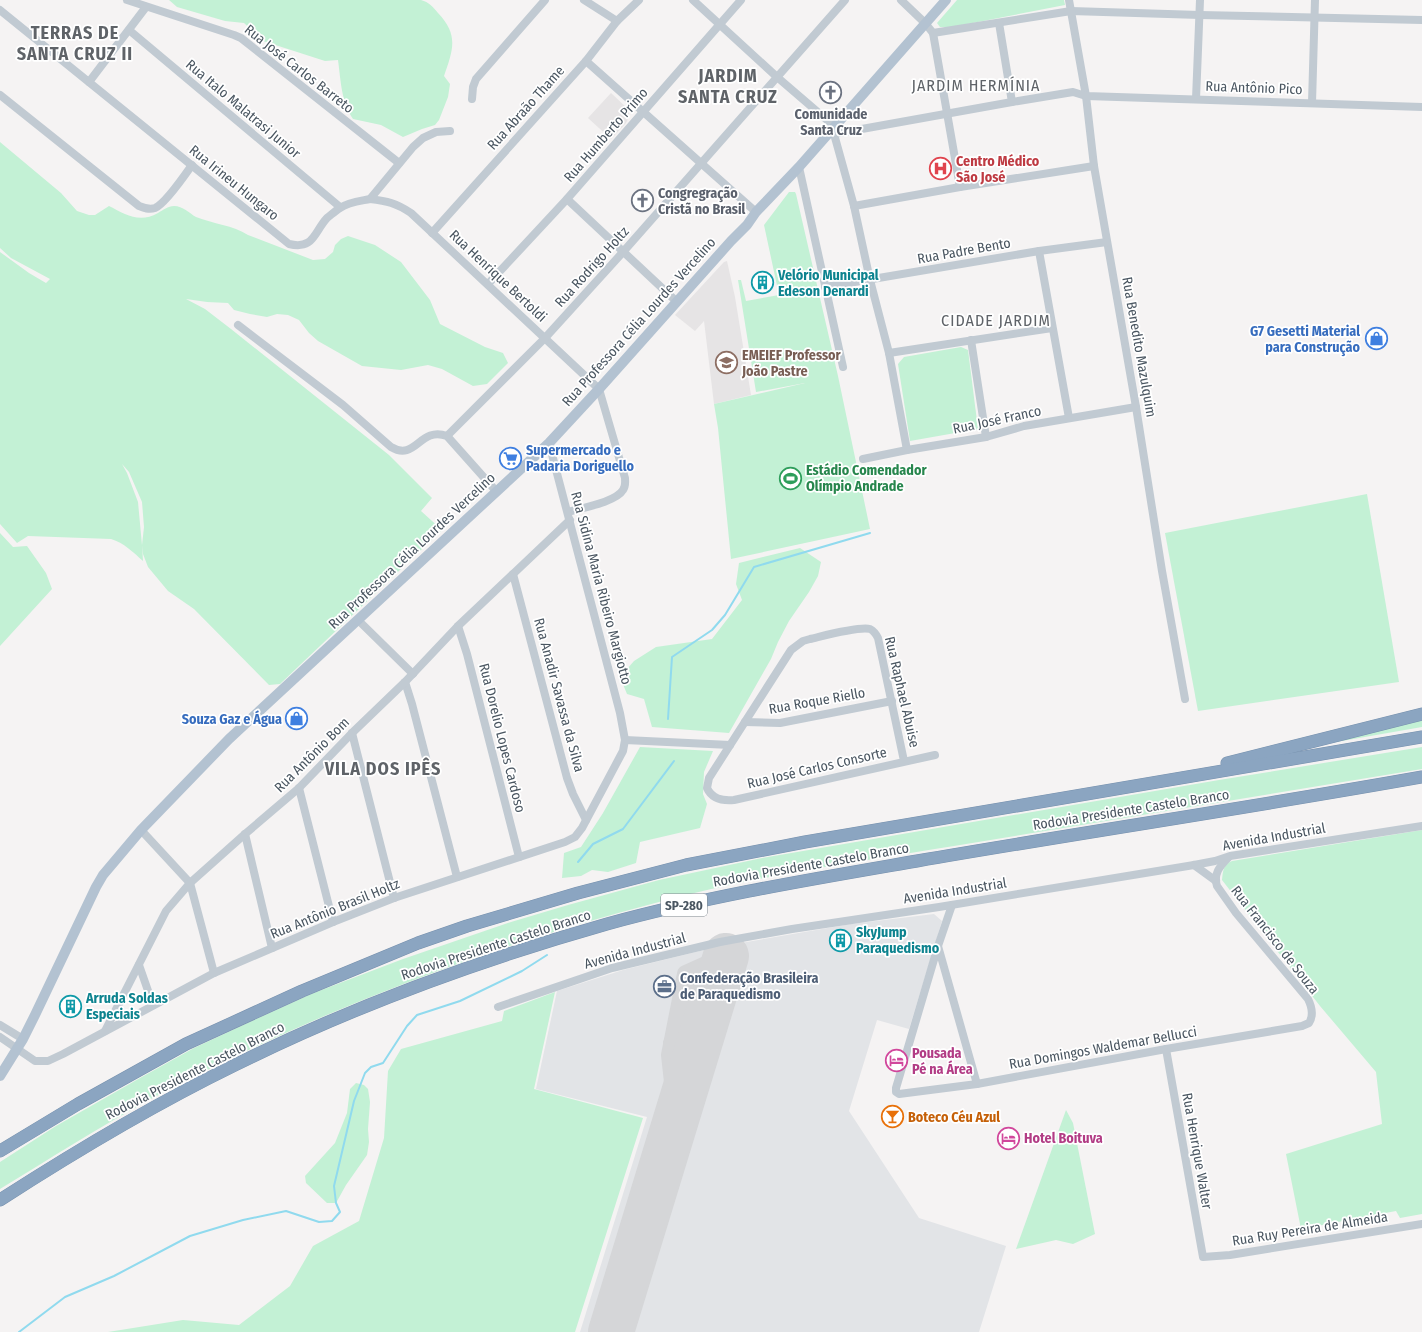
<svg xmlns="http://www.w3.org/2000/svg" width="1422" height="1332" viewBox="0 0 1422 1332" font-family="'Fira Sans Condensed',sans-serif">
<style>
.education{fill:#e6e4e5}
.airport{fill:#e2e4e7}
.green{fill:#c3f1d5;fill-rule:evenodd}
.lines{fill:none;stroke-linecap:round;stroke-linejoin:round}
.stream{stroke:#90daee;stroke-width:2}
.taxiway{stroke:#d5d6d8;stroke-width:18}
.runway{stroke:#d5d6d8;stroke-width:46}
.highway-casing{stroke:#7690ad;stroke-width:13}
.minor{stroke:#c1cad2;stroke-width:8}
.major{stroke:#b3c2d1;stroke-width:10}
.highway{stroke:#8ba5c1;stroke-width:12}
.labels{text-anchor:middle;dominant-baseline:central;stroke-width:3.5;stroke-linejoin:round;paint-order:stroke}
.shield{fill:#fff;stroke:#808990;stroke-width:1}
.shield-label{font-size:13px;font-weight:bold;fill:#4a5661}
.street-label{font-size:14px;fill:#4a5661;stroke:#fff}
.worship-label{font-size:14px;font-weight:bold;fill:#5b616d;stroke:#fff}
.health-label{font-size:14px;font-weight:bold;fill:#be3a42;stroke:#fff;text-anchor:start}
.culture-label{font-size:14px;font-weight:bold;fill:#0d838f;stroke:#fff;text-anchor:start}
.shop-label{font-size:14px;font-weight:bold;fill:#366cbe;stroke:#fff;text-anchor:end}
.education-label{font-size:14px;font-weight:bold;fill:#785e54;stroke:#fff;text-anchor:start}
.leisure-label{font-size:14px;font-weight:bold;fill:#27864d;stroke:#fff;text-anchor:start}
.service-label{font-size:14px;font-weight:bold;fill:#4e5e75;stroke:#fff;text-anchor:start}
.hotel-label{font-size:14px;font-weight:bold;fill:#b23c85;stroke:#fff;text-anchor:start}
.food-label{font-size:14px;font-weight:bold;fill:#c56008;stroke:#fff;text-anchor:start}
.quarter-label{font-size:16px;letter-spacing:1px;fill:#5f6368;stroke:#fff}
.district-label{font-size:18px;font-weight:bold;letter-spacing:1px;fill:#5f6368;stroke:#fff}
</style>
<rect width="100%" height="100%" fill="#f5f3f3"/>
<g class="education">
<path d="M611,93l18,17v7l-3,6 -15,16 -23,-21z"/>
<path d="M727,261l8,36 16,98 -37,9 -10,-83 -9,10 -20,-16 49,-53z"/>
</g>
<path class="airport" d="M934,914l8,7 -33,108 -32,-9 -28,91 70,107 87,28 -27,86h-399l67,-215 -111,-28 21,-98 66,-21 89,-22 139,-24z"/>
<g class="green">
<path d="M169,0h252c8,2 12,7 17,13 21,22 15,37 6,63l6,8 -2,13 -9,23 -4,5 -13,4 -19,8 -22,-12 -28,-6c-12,-19 -12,-37 -15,-59l-13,1 -62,-20 -19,-18 -19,-2 -48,-14z"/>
<path d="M957,0h107l1,5 -113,22h-12l-3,-4z"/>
<path d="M0,142l61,51 16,18 12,4h6l14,-9c16,8 30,18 49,7 5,-3 10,-7 16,-7 9,0 15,7 22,11 17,7 37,8 52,18l65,25 12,-1 8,-7 2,-7 6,-6 7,-3 27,9 26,17 29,38 10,24 45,23 18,6 5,10 -21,21 -14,2 -31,-17 -14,-4 -27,5 -39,-4 -44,-25 -9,-8 -10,-13 -11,-5 -11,-1 -10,3 -17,-3 -16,-4 -6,-7 -21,-1 -21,-3 19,10 26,20 158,126 43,43 -11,13 21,19 -162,154 -11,1 -75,-76 -26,-18 -20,-24 -5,-13 -1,-9 1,16c-10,-9 -19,-18 -32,-22l-83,-3 -11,7 -17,-19v-272l29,21 17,10 4,-4 -39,-21 -11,-10zM122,464l7,8 13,30 2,25 -2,18 -4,-43 -11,-29z"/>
<path d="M789,192h6l1,2 42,182 32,153 -139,30 -13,-131 -4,-24 91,-21 -49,9 -18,-112h3l5,21 33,-6 -15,-70z"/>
<path d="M961,347l7,3 10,79 -68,12 -12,-77 6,-7z"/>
<path d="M1367,494l32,188 -201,29 -33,-178z"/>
<path d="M0,533l13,14 14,-1 19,27 6,16 -52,57z"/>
<path d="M800,548l21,14 -3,14 -9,16 -20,29 -11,21 -7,17 -42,74 -77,-6 -8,-28 -17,-5 -7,-17 14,-16 22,-14 56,-8 30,-39 -6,-16 3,-21z"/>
<path d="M1422,717v10l-103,18z"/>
<path d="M640,747l73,4 -9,21 -1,22 4,10 -7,24 -60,14 -4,21 -28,9 -16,-2 -11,6 -19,2 2,-25 17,-6 22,-34z"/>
<path d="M1422,747v22c-156,26 -312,51 -468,77 -98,16 -198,30 -295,56 -177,46 -349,112 -510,198 -51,28 -100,59 -149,89v-27l56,-36 84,-48 54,-30 62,-29 55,-25 92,-35 108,-37 57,-17 91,-25 103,-22 457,-78z"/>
<path d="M1422,830v384l-22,4 -4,-7 -95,18 -15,-75 96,-30 -6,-52 -56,-66 -98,-126c1,-9 1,-15 10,-19z"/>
<path d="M555,992l-21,97 109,29 -68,214h-467l75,-12 56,5 51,-39 23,-40 46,-25 25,-83 4,-67 13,-22 101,-28 2,-10z"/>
<path d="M356,1083l8,2 4,4 2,13 -2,27 1,13 -2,13 -21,30 -10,18h-9l-21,-20 -1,-7 30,-33 12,-30 3,-24z"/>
<path d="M1066,1110l7,13 22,111 -22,10 -17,-4 -40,9z"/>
</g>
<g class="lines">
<g class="stream">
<path d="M668,719l4,-62 40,-27 13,-15 29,-48 116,-34"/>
<path d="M578,862l15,-18 30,-15 51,-68"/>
<path d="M19,1332l46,-35 49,-21 76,-40 53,-16 43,-9 33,11 13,-1 8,-9 -4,-9 -2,-17 20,-85 11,-28 6,-6 12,-4 24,-37 10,-11 43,-14 62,-30 25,-16"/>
</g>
<g class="taxiway">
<path d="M672,1043l34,-24"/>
<path d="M680,1106l-7,-24 -3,-27 16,-81 40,-18"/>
</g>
<path class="runway" d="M611,1332l115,-376"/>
<defs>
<g id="highway">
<path d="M1227,763l195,-49"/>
<path d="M0,1151l78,-47 108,-60 116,-53 116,-48 49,-17 111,-33 108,-28 119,-23 617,-105"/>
<path d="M0,1200c76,-49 153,-95 235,-135 119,-59 245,-105 372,-141 102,-28 206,-45 310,-63 168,-29 337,-54 505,-84"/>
</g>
</defs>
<use href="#highway" class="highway-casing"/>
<g class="minor">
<path d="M127,0l107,35 7,3 158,125"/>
<path d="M584,0l33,21"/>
<path d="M693,0l84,77 57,49v8l20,72 16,74 19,73 18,97"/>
<path d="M901,0l24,23 8,10 138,-22 129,4 222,5"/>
<path d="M1069,0l17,96 8,70 42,241 26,164 23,128"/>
<path d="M0,10l289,234c25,6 25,-12 38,-26 4,-3 8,-7 13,-10 8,-6 20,-7 30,-9l43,-52 10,-9 13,-6 14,-1"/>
<path d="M999,23l13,79"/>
<path d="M129,30l211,177"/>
<path d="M933,33l27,154"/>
<path d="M586,61l170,151"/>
<path d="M89,82l57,-75"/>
<path d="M0,95l139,111c5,2 10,4 16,2 10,-4 30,-33 37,-43"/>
<path d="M472,99l1,-12 3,-8 69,-79"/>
<path d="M1196,99l4,-99"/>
<path d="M1312,103l3,-103"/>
<path d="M834,134l178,-32 61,-10 13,4 336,11"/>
<path d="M799,167l44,200"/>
<path d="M370,199c17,2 26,4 41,14l188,176 26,89c0,4 1,8 -2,12 -7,12 -42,18 -55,22"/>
<path d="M567,199l110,103"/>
<path d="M854,206l106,-19 134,-21"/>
<path d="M432,233l154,-172 31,-40 22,-21"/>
<path d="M1039,251l30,167"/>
<path d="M488,284l79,-85 174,-199"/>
<path d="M825,287l214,-36 68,-9"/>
<path d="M238,325l105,80 48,42c25,15 28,-21 56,-11l49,55"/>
<path d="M971,340l15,97"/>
<path d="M889,353l163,-25"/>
<path d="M447,436l98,-98 78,-86 222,-252"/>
<path d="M863,459l44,-9 79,-13 38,-11 112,-19"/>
<path d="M513,574l54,204 6,16 13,26"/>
<path d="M358,620l55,54"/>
<path d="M458,626l9,28 52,203"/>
<path d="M405,682l7,22 45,173"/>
<path d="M745,722l35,1 112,-22"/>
<path d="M352,733l42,165"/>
<path d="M625,740l105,5"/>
<path d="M904,761l-26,-123c-2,-4 -4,-7 -8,-9 -11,-3 -47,7 -60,10l-7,2 -12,9 -82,128 -2,10c5,11 15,13 27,12l201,-45"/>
<path d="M299,788l34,134"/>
<path d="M141,830l49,53 24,90"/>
<path d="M245,834l27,114"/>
<path d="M1194,865l22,16"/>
<path d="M952,905l-14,41 -42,142v4l3,2 78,-10 189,-35 136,-23 7,-3c5,-8 3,-16 -1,-24l-72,-86 -19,-27c-4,-12 3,-20 11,-28"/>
<path d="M938,946l39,138"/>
<path d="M139,965l14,40"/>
<path d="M498,1007l114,-39 108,-26 72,-13 147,-22 255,-42 21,-4 15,-5 192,-30"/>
<path d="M0,1025l23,14"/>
<path d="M105,1031l61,-120 24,-28 55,-49 54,-46 53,-55 53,-51 53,-56 112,-106"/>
<path d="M0,1037l35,24h13l15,-7 151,-81 119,-51 61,-24 171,-56 10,-5 7,-9 41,-77 2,-11 -5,-27 -71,-270"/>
<path d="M1166,1049l37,208 27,-2 192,-31"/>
</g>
<path class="major" d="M0,1076l23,-37 12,-24 61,-128 7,-12 38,-45 88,-91 320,-296 50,-54 132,-148 16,-16 9,-13 43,-45 147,-167"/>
<use href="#highway" class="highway"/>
</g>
<defs>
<symbol id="church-ring" viewBox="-11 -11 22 22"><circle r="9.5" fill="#fff" stroke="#6b7280" stroke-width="1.5"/><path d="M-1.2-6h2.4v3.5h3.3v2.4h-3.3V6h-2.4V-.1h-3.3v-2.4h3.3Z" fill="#6b7280"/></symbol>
<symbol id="hospital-ring" viewBox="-11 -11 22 22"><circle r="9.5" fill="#fff" stroke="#e0444e" stroke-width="1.5"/><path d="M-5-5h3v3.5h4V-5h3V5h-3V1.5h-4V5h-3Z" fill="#e0444e"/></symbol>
<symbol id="building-ring" viewBox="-11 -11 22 22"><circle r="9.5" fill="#fff" stroke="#0f9aa8" stroke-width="1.5"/><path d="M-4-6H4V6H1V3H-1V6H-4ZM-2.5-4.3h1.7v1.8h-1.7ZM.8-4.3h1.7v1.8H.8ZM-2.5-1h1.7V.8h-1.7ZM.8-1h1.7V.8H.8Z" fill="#0f9aa8"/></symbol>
<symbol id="shop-ring" viewBox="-11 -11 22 22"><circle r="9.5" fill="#fff" stroke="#3f7fe0" stroke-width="1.5"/><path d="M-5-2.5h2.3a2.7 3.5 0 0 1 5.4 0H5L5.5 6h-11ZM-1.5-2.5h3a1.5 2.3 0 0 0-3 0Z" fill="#3f7fe0"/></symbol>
<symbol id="school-ring" viewBox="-11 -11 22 22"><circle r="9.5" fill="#fff" stroke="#8d6e63" stroke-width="1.5"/><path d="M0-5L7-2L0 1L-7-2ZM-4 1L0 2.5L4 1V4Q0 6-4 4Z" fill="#8d6e63"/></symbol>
<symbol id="supermarket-ring" viewBox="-11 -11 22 22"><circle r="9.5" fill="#fff" stroke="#3f7fe0" stroke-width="1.5"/><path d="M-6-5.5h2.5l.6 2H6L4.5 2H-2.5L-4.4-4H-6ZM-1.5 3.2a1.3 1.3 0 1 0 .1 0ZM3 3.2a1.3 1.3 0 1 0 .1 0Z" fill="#3f7fe0"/></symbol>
<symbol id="stadium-ring" viewBox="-11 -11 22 22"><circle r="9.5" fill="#fff" stroke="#2e9e5b" stroke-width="1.5"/><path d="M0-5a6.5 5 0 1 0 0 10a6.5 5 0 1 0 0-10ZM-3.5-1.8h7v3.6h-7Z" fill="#2e9e5b"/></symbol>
<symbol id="office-ring" viewBox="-11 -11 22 22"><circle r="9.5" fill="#fff" stroke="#5c6f8a" stroke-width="1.5"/><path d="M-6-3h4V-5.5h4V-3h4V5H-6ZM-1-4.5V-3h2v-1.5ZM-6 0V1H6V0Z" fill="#5c6f8a"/></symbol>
<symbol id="hotel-ring" viewBox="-11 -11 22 22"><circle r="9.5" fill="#fff" stroke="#d1479c" stroke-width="1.5"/><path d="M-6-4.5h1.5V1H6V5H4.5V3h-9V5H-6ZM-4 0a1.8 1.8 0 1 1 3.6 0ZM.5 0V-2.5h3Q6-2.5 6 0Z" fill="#d1479c"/></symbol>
<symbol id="bar-ring" viewBox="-11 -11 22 22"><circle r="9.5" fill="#fff" stroke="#e8710a" stroke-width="1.5"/><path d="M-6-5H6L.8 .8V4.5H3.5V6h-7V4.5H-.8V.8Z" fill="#e8710a"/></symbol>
</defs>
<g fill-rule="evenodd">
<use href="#church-ring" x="818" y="80" width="25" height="25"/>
<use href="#hospital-ring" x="928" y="156" width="25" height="25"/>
<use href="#church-ring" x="630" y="188" width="25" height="25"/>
<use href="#building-ring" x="750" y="270" width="25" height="25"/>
<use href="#shop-ring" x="1364" y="326" width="25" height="25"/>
<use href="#school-ring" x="714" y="350" width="25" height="25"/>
<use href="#supermarket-ring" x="498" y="446" width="25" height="25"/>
<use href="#stadium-ring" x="778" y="466" width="25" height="25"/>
<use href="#shop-ring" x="284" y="706" width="25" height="25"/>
<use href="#building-ring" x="828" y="928" width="25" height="25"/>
<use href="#office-ring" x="652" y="974" width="25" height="25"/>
<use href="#building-ring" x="58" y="994" width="25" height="25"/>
<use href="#hotel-ring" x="884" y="1048" width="25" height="25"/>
<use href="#bar-ring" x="880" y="1104" width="25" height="25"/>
<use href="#hotel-ring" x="996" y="1126" width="25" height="25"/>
</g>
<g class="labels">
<rect class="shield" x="661" y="894" width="46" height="22" rx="3"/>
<g class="shield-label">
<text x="684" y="905">SP-280</text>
</g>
<g class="street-label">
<text transform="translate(299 69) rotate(38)">Rua José Carlos Barreto</text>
<text transform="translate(1254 88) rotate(2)">Rua Antônio Pico</text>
<text transform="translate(526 108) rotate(-48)">Rua Abraão Thame</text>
<text transform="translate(243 109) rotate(40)">Rua Italo Malatrasi Junior</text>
<text transform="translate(606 135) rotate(-49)">Rua Humberto Primo</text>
<text transform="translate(234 183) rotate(39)">Rua Irineu Hungaro</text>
<text transform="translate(964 251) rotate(-10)">Rua Padre Bento</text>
<text transform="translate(592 267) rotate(-48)">Rua Rodrigo Holtz</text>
<text transform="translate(498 276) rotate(43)">Rua Henrique Bertoldi</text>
<text transform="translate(639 322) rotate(-48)">Rua Professora Célia Lourdes Vercelino</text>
<text transform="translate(1139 347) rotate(80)">Rua Benedito Mazulquim</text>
<text transform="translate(997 420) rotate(-12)">Rua José Franco</text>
<text transform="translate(412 551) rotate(-43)">Rua Professora Célia Lourdes Vercelino</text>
<text transform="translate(601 588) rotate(75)">Rua Sidina Maria Ribeiro Margiotto</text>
<text transform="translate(902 692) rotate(77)">Rua Raphael Abuise</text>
<text transform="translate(559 695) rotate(75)">Rua Anadir Savassa da Silva</text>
<text transform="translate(817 701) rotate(-10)">Rua Roque Riello</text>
<text transform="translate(502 738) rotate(76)">Rua Dorelio Lopes Cardoso</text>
<text transform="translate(312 755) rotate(-45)">Rua Antônio Bom</text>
<text transform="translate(817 768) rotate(-13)">Rua José Carlos Consorte</text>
<text transform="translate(1131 810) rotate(-9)">Rodovia Presidente Castelo Branco</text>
<text transform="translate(1274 837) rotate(-10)">Avenida Industrial</text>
<text transform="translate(811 865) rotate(-10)">Rodovia Presidente Castelo Branco</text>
<text transform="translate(955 891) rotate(-9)">Avenida Industrial</text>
<text transform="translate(335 909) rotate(-22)">Rua Antônio Brasil Holtz</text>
<text transform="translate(1275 940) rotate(52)">Rua Francisco de Souza</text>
<text transform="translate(496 945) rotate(-18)">Rodovia Presidente Castelo Branco</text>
<text transform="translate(635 951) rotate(-15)">Avenida Industrial</text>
<text transform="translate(1103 1048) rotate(-10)">Rua Domingos Waldemar Bellucci</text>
<text transform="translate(195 1071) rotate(-27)">Rodovia Presidente Castelo Branco</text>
<text transform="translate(1197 1151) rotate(80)">Rua Henrique Walter</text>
<text transform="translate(1310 1229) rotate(-9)">Rua Ruy Pereira de Almeida</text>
</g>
<g class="worship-label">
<text x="831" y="114">Comunidade<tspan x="831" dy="16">Santa Cruz</tspan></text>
<text x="658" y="193" text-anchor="start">Congregração<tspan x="658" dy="16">Cristã no Brasil</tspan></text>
</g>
<g class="health-label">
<text x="956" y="161">Centro Médico<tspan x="956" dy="16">São José</tspan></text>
</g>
<g class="culture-label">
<text x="778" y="275">Velório Municipal<tspan x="778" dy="16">Edeson Denardi</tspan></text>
<text x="856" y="932">SkyJump<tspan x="856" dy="16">Paraquedismo</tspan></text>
<text x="86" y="998">Arruda Soldas<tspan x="86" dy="16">Especiais</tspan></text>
</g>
<g class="shop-label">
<text x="1360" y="331">G7 Gesetti Material<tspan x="1360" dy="16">para Construção</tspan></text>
<text x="526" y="450" text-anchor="start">Supermercado e<tspan x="526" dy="16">Padaria Doriguello</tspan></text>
<text x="282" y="719">Souza Gaz e Água</text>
</g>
<g class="education-label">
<text x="742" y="355">EMEIEF Professor<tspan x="742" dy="16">João Pastre</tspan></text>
</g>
<g class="leisure-label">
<text x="806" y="470">Estádio Comendador<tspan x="806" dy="16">Olímpio Andrade</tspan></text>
</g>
<g class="service-label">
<text x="680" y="978">Confederação Brasileira<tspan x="680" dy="16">de Paraquedismo</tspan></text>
</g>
<g class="hotel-label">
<text x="912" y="1053">Pousada<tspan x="912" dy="16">Pé na Área</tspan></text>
<text x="1024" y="1138">Hotel Boituva</text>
</g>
<g class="food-label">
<text x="908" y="1117">Boteco Céu Azul</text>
</g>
<g class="quarter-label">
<text x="976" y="85">JARDIM HERMÍNIA</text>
<text x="996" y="320">CIDADE JARDIM</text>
</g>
<g class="district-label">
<text x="75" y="33">TERRAS DE<tspan x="75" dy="21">SANTA CRUZ II</tspan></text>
<text x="728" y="76">JARDIM<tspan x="728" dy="21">SANTA CRUZ</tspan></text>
<text x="383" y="769">VILA DOS IPÊS</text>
</g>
</g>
</svg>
